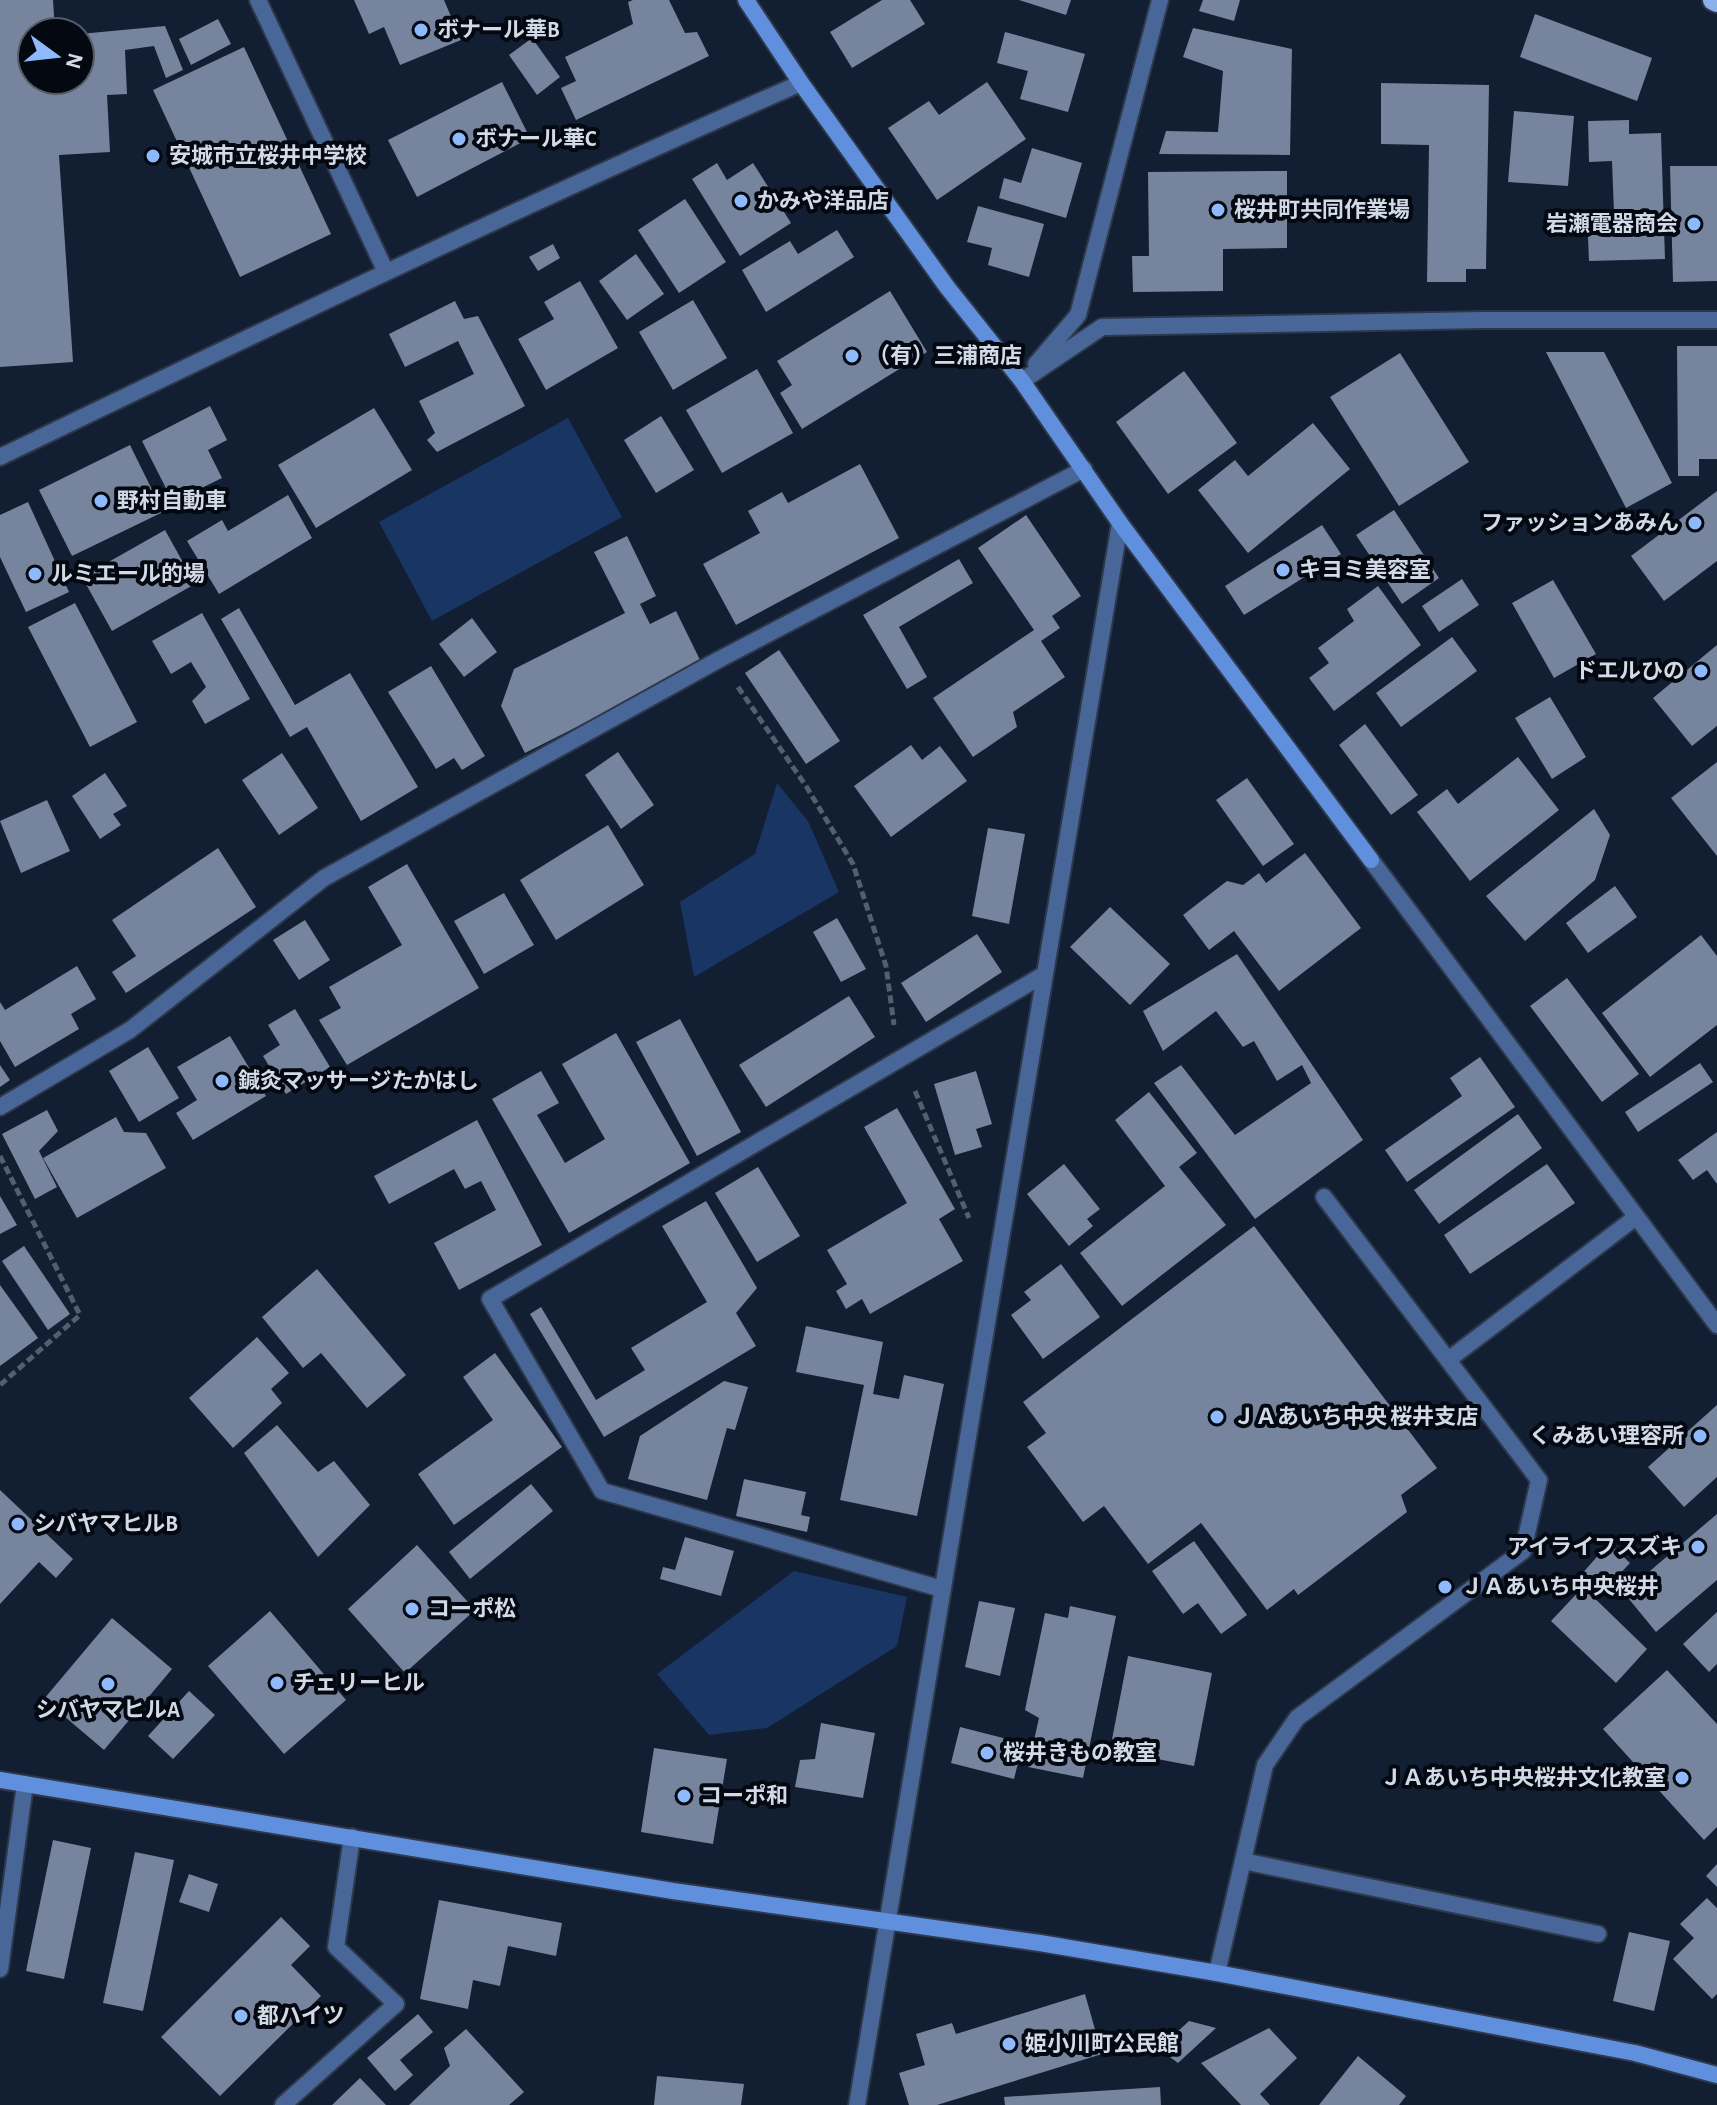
<svg xmlns="http://www.w3.org/2000/svg" width="1717" height="2105" viewBox="0 0 1717 2105" font-family="'Alegreya Sans','Noto Sans JP',sans-serif">
<style>
.green{fill:#193563}
.building{fill:#76859d}
.lines{fill:none;stroke-linecap:round;stroke-linejoin:round}
.lane-casing{stroke:#2d384a;stroke-width:20}
.street-casing{stroke:#2d384a;stroke-width:20}
.secondary-casing{stroke:#2d384a;stroke-width:20}
.primary-casing{stroke:#2d384a;stroke-width:24}
.path{stroke:#535e6f;stroke-width:5;stroke-dasharray:8 4;stroke-linecap:butt}
.lane{stroke:#486697;stroke-width:16}
.street{stroke:#486697;stroke-width:16}
.secondary{stroke:#5f8fdd;stroke-width:16}
.primary{stroke:#8bb1ed;stroke-width:20}
.poi-dot{fill:#8eb9fc;stroke:#040810;stroke-width:3}
.labels{text-anchor:middle;dominant-baseline:central;stroke-width:8;stroke-linejoin:round;paint-order:stroke}
.poi-label{font-size:22px;font-weight:bold;fill:#d2dae7;stroke:#040810;text-anchor:start}
</style>
<rect width="100%" height="100%" fill="#121e31"/>
<g class="green">
<path d="M568,418l54,99 -190,104 -53,-99z"/>
<path d="M777,783l31,38 31,71 -145,85 -14,-75 75,-48z"/>
<path d="M794,1571l113,26 -10,49 -130,82 -58,7 -52,-61z"/>
</g>
<g class="building">
<path d="M0,0h53l2,32h-23v48h48v-46l85,-8 18,44 -17,8 -12,-32 -29,4 2,44 -20,1 3,57 -51,3 14,207 -73,5z"/>
<path d="M354,0h90l17,40 -61,25 -16,-38 -15,7z"/>
<path d="M633,0h36l16,33 12,-1 12,24 -133,64 -15,-32 15,-7 -11,-24 68,-33 -5,-22z"/>
<path d="M882,0h28l15,24 -73,44 -22,-36z"/>
<path d="M1019,0h52l-5,15z"/>
<path d="M1203,0h37l-6,21 -35,-10z"/>
<path d="M1535,14l117,44 -15,43 -117,-44z"/>
<path d="M218,19l13,25 -40,21 -12,-26z"/>
<path d="M1193,28l99,21 -2,106 -131,-1 7,-23 52,1 5,-61 -40,-14z"/>
<path d="M1005,32l80,22 -17,58 -48,-13 8,-28 -31,-8z"/>
<path d="M532,38l28,39 -23,18 -28,-40z"/>
<path d="M244,47l87,187 -91,43 -87,-187z"/>
<path d="M502,82l28,56 -113,59 -29,-57z"/>
<path d="M987,82l39,57 -89,61 -49,-72 41,-27 10,14z"/>
<path d="M1381,83l108,2 -3,184h-20v13h-39l2,-137 -48,-1z"/>
<path d="M1514,111l60,5 -6,70 -60,-4z"/>
<path d="M1629,120v14l32,-1 4,126 -76,2 -2,-47 27,-1 -2,-52 -23,1 -1,-41z"/>
<path d="M1032,148l50,15 -16,55 -67,-20 5,-20 17,5z"/>
<path d="M717,163l10,17 26,-17 38,60 -51,33 -48,-77z"/>
<path d="M1670,166h47v115l-44,1z"/>
<path d="M1287,171v77l-64,1v42l-90,1 -1,-36h17l-1,-84z"/>
<path d="M685,199l41,63 -47,31 -41,-63z"/>
<path d="M978,206l66,18 -15,53 -41,-12 4,-17 -25,-6z"/>
<path d="M837,230l17,27 -88,55 -24,-42 48,-29 8,13z"/>
<path d="M553,244l7,14 -22,13 -9,-14z"/>
<path d="M636,254l28,40 -37,26 -28,-39z"/>
<path d="M580,281l38,67 -72,42 -28,-51 36,-20 -10,-17z"/>
<path d="M890,291l37,61 -125,77 -22,-36 12,-8 -15,-24z"/>
<path d="M693,300l34,58 -54,32 -34,-58z"/>
<path d="M455,301l9,18 14,-3 47,90 -88,46 -10,-12 8,-7 -16,-32 55,-27 -16,-33 -53,26 -16,-33z"/>
<path d="M1677,346h40v113h-18v17h-21z"/>
<path d="M1546,352h58l68,131 -46,25z"/>
<path d="M1400,353l69,109 -70,44 -69,-109z"/>
<path d="M757,369l36,64 -71,40 -36,-63z"/>
<path d="M1184,371l53,72 -69,51 -52,-72z"/>
<path d="M210,406l17,34 -19,10 14,28 -49,24 -31,-61z"/>
<path d="M374,408l38,62 -96,58 -38,-63z"/>
<path d="M661,416l33,54 -38,23 -32,-53z"/>
<path d="M1313,423l37,46 -102,84 -50,-63 37,-30 13,16z"/>
<path d="M130,445l33,67 -91,44 -33,-66z"/>
<path d="M860,464l39,74 -163,87 -33,-61 57,-31 -12,-22 34,-19 6,11z"/>
<path d="M1717,491v70l-53,40 -33,-45z"/>
<path d="M288,495l24,43 -93,56 -32,-53 35,-21 6,11z"/>
<path d="M28,502l41,90 -43,20 -26,-55v-42z"/>
<path d="M1394,510l45,68 -37,26 -46,-69z"/>
<path d="M1026,515l55,81 -29,20 8,12 -19,13 24,36 -52,35 4,15 -44,30 -40,-59 101,-68 -56,-82z"/>
<path d="M1322,525l19,29 -97,61 -19,-29z"/>
<path d="M165,530l30,54 -83,47 -30,-54z"/>
<path d="M627,536l29,60 -16,8 10,20 26,-13 26,53 -177,89 -24,-47 13,-37 111,-56 -31,-61z"/>
<path d="M959,559l14,24 -74,44 28,50 -20,12 -44,-74z"/>
<path d="M1462,579l17,26 -40,27 -17,-26z"/>
<path d="M1553,580l43,74 -42,24 -42,-75z"/>
<path d="M1378,586l43,59 -87,66 -25,-33 20,-15 -11,-15 36,-27 -7,-12z"/>
<path d="M75,603l62,119 -47,25 -62,-120z"/>
<path d="M239,608l56,97 55,-32 68,114 -57,34 -54,-94 -17,10 -69,-118z"/>
<path d="M202,613l48,86 -45,25 -13,-23 14,-14 -15,-25 -20,12 -19,-33z"/>
<path d="M472,618l25,34 -33,25 -25,-33z"/>
<path d="M1452,637l25,34 -76,56 -25,-34z"/>
<path d="M1717,645v81l-25,20 -39,-48z"/>
<path d="M779,650l61,91 -34,23 -61,-91z"/>
<path d="M431,666l54,90 -23,14 -8,-12 -18,11 -48,-77z"/>
<path d="M1550,697l36,60 -34,22 -37,-61z"/>
<path d="M1365,724l53,71 -27,20 -52,-70z"/>
<path d="M911,745l11,15 18,-14 27,35 -76,56 -37,-51z"/>
<path d="M618,752l36,53 -33,24 -36,-54z"/>
<path d="M282,753l36,55 -39,27 -37,-55z"/>
<path d="M1518,757l41,53 -89,71 -53,-69 30,-23 11,15z"/>
<path d="M1717,762v94l-46,-58z"/>
<path d="M105,773l22,33 -14,8 8,11 -21,14 -28,-43z"/>
<path d="M1247,778l47,66 -31,22 -47,-66z"/>
<path d="M47,800l23,51 -49,22 -21,-52z"/>
<path d="M1594,809l16,26 -15,45 -70,61 -39,-45z"/>
<path d="M608,825l36,60 -88,55 -36,-60z"/>
<path d="M988,828l37,6 -16,90 -37,-8z"/>
<path d="M218,848l38,59 -130,86 -14,-21 24,-16 -24,-36z"/>
<path d="M1305,853l56,75 -82,63 -45,-60 -25,19 -26,-35 44,-34 16,4 16,-12 7,10z"/>
<path d="M407,864l72,124 -132,77 -28,-45 22,-12 -12,-21 73,-42 -34,-58z"/>
<path d="M1615,886l22,31 -49,36 -22,-30z"/>
<path d="M504,893l30,52 -50,29 -30,-53z"/>
<path d="M1110,907l60,57 -40,41 -60,-58z"/>
<path d="M837,918l29,51 -25,13 -28,-50z"/>
<path d="M305,920l25,40 -31,20 -26,-40z"/>
<path d="M977,934l25,38 -76,50 -25,-39z"/>
<path d="M1701,935l16,21v69l-67,52 -48,-64z"/>
<path d="M1237,954l126,186 -108,79 -101,-136 27,-18 54,70 76,-52 -9,-18 -25,16 -23,-40 -11,6 -27,-36 -53,40 -20,-40z"/>
<path d="M77,966l19,33 -25,15 8,15 -64,38 -15,-26v-39l5,8z"/>
<path d="M1567,978l72,96 -37,28 -72,-96z"/>
<path d="M849,996l26,41 -109,70 -27,-42z"/>
<path d="M295,1009l35,58 -44,27 -23,-38 17,-11 -12,-20z"/>
<path d="M680,1019l61,113 -44,24 -61,-114z"/>
<path d="M616,1033l74,130 -121,70 -77,-134 49,-28 18,32 -22,12 28,48 40,-24 -43,-75z"/>
<path d="M230,1036l36,60 -73,44 -17,-27 21,-13 -20,-33z"/>
<path d="M148,1047l31,51 -40,24 -30,-51z"/>
<path d="M1480,1057l35,50 -108,75 -22,-32 77,-54 -12,-18z"/>
<path d="M1700,1063l13,19 -75,50 -13,-20z"/>
<path d="M0,1065l10,15 -10,7z"/>
<path d="M976,1071l16,53 -16,5 6,18 -27,8 -21,-71z"/>
<path d="M1149,1092l48,61 -18,14 47,58 -104,81 -42,-53 85,-67 -50,-66z"/>
<path d="M897,1108l58,101 -16,10 24,42 -93,53 -8,-15 -16,10 -10,-18 11,-7 -20,-34 80,-47 -43,-76z"/>
<path d="M47,1110l11,21 -19,20 18,36 -22,12 -33,-65z"/>
<path d="M1518,1114l24,34 -103,76 -25,-34z"/>
<path d="M116,1117l8,15 22,1 20,35 -89,50 -34,-60z"/>
<path d="M477,1120l65,125 -83,45 -25,-47 62,-33 -15,-29 -16,8 -11,-20 -65,35 -15,-28z"/>
<path d="M1717,1132v52l-10,-14 -14,10 -15,-20z"/>
<path d="M1064,1164l36,45 -13,10 6,7 -24,20 -42,-52z"/>
<path d="M1547,1164l28,39 -105,71 -26,-39z"/>
<path d="M758,1167l42,69 -43,26 -42,-69z"/>
<path d="M0,1196l17,29 -17,9z"/>
<path d="M706,1201l51,87 -21,25 20,33 -152,91 -74,-123 11,-7 55,93 49,-30 -14,-22 76,-46 -45,-76z"/>
<path d="M1254,1226l183,242 -36,27 6,17 -109,83 -4,-6 -27,21 -66,-87 -53,41 -44,-58 -21,16 -56,-75 19,-14 -23,-31z"/>
<path d="M24,1246l46,68 -22,16 -46,-69z"/>
<path d="M1061,1264l39,53 -57,42 -32,-44 20,-15 -7,-8z"/>
<path d="M317,1269l89,106 -39,33 -46,-55 -18,15 -41,-51z"/>
<path d="M0,1285l38,53 -38,28z"/>
<path d="M806,1326l77,16 -10,52 26,5 5,-24 40,9 -27,132 -77,-16 24,-115 -68,-13z"/>
<path d="M257,1337l32,36 -18,16 11,14 -49,45 -44,-50z"/>
<path d="M495,1353l67,94 -108,78 -36,-51 75,-54 -30,-43z"/>
<path d="M724,1381l24,6 -13,43 -8,-2 -20,72 -79,-21 12,-43z"/>
<path d="M1717,1405v72l-33,30 -36,-40z"/>
<path d="M277,1425l41,47 16,-11 36,44 -52,52 -74,-104z"/>
<path d="M744,1479l62,13 -5,23 9,2 -3,15 -71,-16z"/>
<path d="M531,1484l22,27 -83,68 -21,-27z"/>
<path d="M0,1490l73,69 -17,19 -17,-16 -39,42z"/>
<path d="M1717,1514v66l-61,52 -32,-39z"/>
<path d="M685,1537l49,14 -13,45 -61,-17 3,-12 12,3z"/>
<path d="M1194,1541l53,74 -26,19 -23,-31 -15,11 -31,-43z"/>
<path d="M1609,1543l21,20 -30,32 -20,-19z"/>
<path d="M417,1545l58,65 -70,63 -57,-64z"/>
<path d="M1583,1587l64,62 -31,34 -65,-62z"/>
<path d="M979,1601l36,7 -15,68 -35,-9z"/>
<path d="M1070,1606l46,10 -33,162 -55,-11 11,-49 -14,-8 20,-97 23,5z"/>
<path d="M270,1611l76,89 -62,54 -76,-88z"/>
<path d="M1717,1612v52l-8,8 -26,-28z"/>
<path d="M112,1618l60,51 -68,81 -60,-51z"/>
<path d="M1128,1656l84,17 -18,93 -84,-16z"/>
<path d="M1667,1670l50,54v103l-13,13 -101,-111z"/>
<path d="M189,1691l26,24 -42,44 -25,-23z"/>
<path d="M821,1723l54,10 -12,65 -68,-11 5,-27 15,-1z"/>
<path d="M960,1727l63,16 -9,36 -63,-16z"/>
<path d="M654,1748l73,11 -14,85 -72,-12z"/>
<path d="M53,1840l38,8 -27,131 -38,-8z"/>
<path d="M135,1852l39,8 -31,151 -40,-8z"/>
<path d="M1717,1864v23l-11,-11z"/>
<path d="M189,1874l29,10 -9,28 -30,-10z"/>
<path d="M1707,1898l10,10v86l-5,5 -39,-40 21,-21 -14,-14z"/>
<path d="M439,1900l123,23 -6,33 -48,-10 -8,40 -27,-6 -5,29 -48,-10z"/>
<path d="M281,1917l29,29 -19,19 30,31 -101,100 -59,-59z"/>
<path d="M1629,1932l41,9 -16,70 -41,-10z"/>
<path d="M1085,1994l17,60 -165,51h-28l-10,-32 26,-8 -9,-31 36,-11 4,11z"/>
<path d="M418,2014l15,18 -33,28 13,15 -18,16 -28,-33z"/>
<path d="M1189,2021l27,7 -38,35 -19,-14z"/>
<path d="M1269,2028l28,30 -37,36 10,11h-29l-40,-42z"/>
<path d="M466,2029l58,63 -15,13h-100l41,-39 -6,-18z"/>
<path d="M1358,2056l48,40 -7,9h-80z"/>
<path d="M657,2076l87,8 -3,21h-87z"/>
<path d="M360,2078l26,27h-54z"/>
<path d="M1160,2087l1,18h-156l-1,-8z"/>
</g>
<g class="lines">
<defs>
<g id="lane">
<path d="M1324,1197l124,163"/>
<path d="M1243,1861l355,73"/>
<path d="M1217,1973l48,-208 32,-47 226,-167 16,-71 -91,-120 188,-143"/>
</g>
<g id="street">
<path d="M258,0l128,272"/>
<path d="M1036,364l42,-49 82,-315"/>
<path d="M1022,381l80,-54 381,-7h234"/>
<path d="M0,457c266,-128 531,-256 801,-374"/>
<path d="M1371,860l346,465"/>
<path d="M0,1107l130,-77 194,-152 396,-219 364,-190"/>
<path d="M942,1589l-340,-98 -112,-192 555,-325"/>
<path d="M0,1969l25,-185"/>
<path d="M283,2105l113,-101 -60,-57 16,-110"/>
<path d="M857,2105l263,-1582"/>
</g>
<g id="secondary">
<path d="M746,0l55,83 146,204 75,94 98,142 251,337"/>
<path d="M0,1780l673,111 367,52 177,30 418,80 82,22"/>
</g>
<path id="primary" d="M1713,0l4,2"/>
</defs>
<use href="#lane" class="lane-casing"/>
<use href="#street" class="street-casing"/>
<use href="#secondary" class="secondary-casing"/>
<use href="#primary" class="primary-casing"/>
<g class="path">
<path d="M738,687l68,99 47,78 33,102 8,59"/>
<path d="M915,1091l54,127"/>
<path d="M0,1156l80,159 -80,70"/>
</g>
<use href="#lane" class="lane"/>
<use href="#street" class="street"/>
<use href="#secondary" class="secondary"/>
<use href="#primary" class="primary"/>
</g>
<g class="poi-dot">
<circle cx="421" cy="30" r="8"/>
<circle cx="459" cy="139" r="8"/>
<circle cx="153" cy="156" r="8"/>
<circle cx="741" cy="201" r="8"/>
<circle cx="1218" cy="210" r="8"/>
<circle cx="1694" cy="224" r="8"/>
<circle cx="852" cy="356" r="8"/>
<circle cx="101" cy="501" r="8"/>
<circle cx="1695" cy="523" r="8"/>
<circle cx="1283" cy="570" r="8"/>
<circle cx="35" cy="574" r="8"/>
<circle cx="1701" cy="671" r="8"/>
<circle cx="222" cy="1081" r="8"/>
<circle cx="1217" cy="1417" r="8"/>
<circle cx="1700" cy="1436" r="8"/>
<circle cx="18" cy="1524" r="8"/>
<circle cx="1698" cy="1547" r="8"/>
<circle cx="1445" cy="1587" r="8"/>
<circle cx="412" cy="1609" r="8"/>
<circle cx="277" cy="1683" r="8"/>
<circle cx="108" cy="1684" r="8"/>
<circle cx="987" cy="1753" r="8"/>
<circle cx="1682" cy="1778" r="8"/>
<circle cx="684" cy="1796" r="8"/>
<circle cx="241" cy="2016" r="8"/>
<circle cx="1009" cy="2044" r="8"/>
</g>
<g class="labels">
<g class="poi-label">
<text x="437" y="30">ボナール華B</text>
<text x="475" y="139">ボナール華C</text>
<text x="169" y="156">安城市立桜井中学校</text>
<text x="757" y="201">かみや洋品店</text>
<text x="1234" y="210">桜井町共同作業場</text>
<text x="1678" y="224" text-anchor="end">岩瀬電器商会</text>
<text x="868" y="356">（有）三浦商店</text>
<text x="117" y="501">野村自動車</text>
<text x="1679" y="523" text-anchor="end">ファッションあみん</text>
<text x="1299" y="570">キヨミ美容室</text>
<text x="51" y="574">ルミエール的場</text>
<text x="1685" y="671" text-anchor="end">ドエルひの</text>
<text x="238" y="1081">鍼灸マッサージたかはし</text>
<text x="1233" y="1417">ＪＡあいち中央 桜井支店</text>
<text x="1684" y="1436" text-anchor="end">くみあい理容所</text>
<text x="34" y="1524">シバヤマヒルB</text>
<text x="1682" y="1547" text-anchor="end">アイライフスズキ</text>
<text x="1461" y="1587">ＪＡあいち中央桜井</text>
<text x="428" y="1609">コーポ松</text>
<text x="293" y="1683">チェリーヒル</text>
<text x="108" y="1710" text-anchor="middle">シバヤマヒルA</text>
<text x="1003" y="1753">桜井きもの教室</text>
<text x="1666" y="1778" text-anchor="end">ＪＡあいち中央桜井文化教室</text>
<text x="700" y="1796">コーポ和</text>
<text x="257" y="2016">都ハイツ</text>
<text x="1025" y="2044">姫小川町公民館</text>
</g>
</g>
<g transform="translate(56 56) rotate(105)"><circle r="38" fill="#040810" stroke="#565c66" stroke-width="2"/>
<path d="M0-6L14 30L0 20L-14 30Z" fill="#8eb9fc"/>
<text y="-12" font-size="22" font-weight="bold" text-anchor="middle" fill="#d2dae7">N</text>
</g>
</svg>
